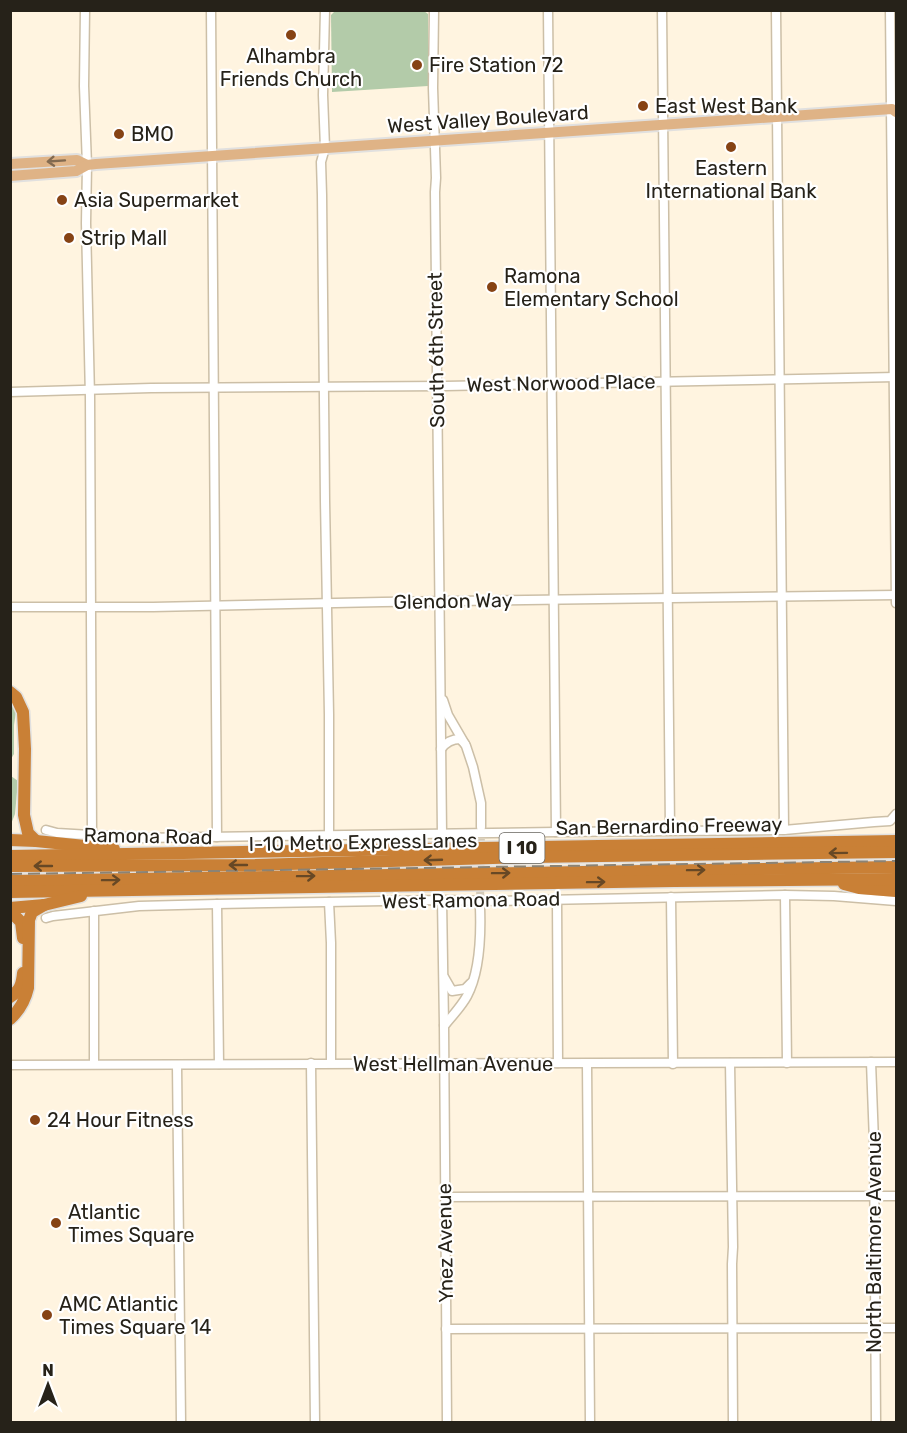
<svg xmlns="http://www.w3.org/2000/svg" width="907" height="1433" viewBox="0 0 907 1433" font-family="Rubik,sans-serif">
<style>
.green{fill:#b3cba9}
.lines{fill:none;stroke-linecap:round;stroke-linejoin:round}
.minor-tunnel{stroke:#d4cab8;stroke-width:8;stroke-dasharray:8 4;stroke-linecap:butt}
.minor-casing{stroke:#ccbfa7;stroke-width:11}
.major-casing{stroke:#e1e0df;stroke-width:14}
.highway-casing{stroke:#e1e0df;stroke-width:15}
.minor{stroke:#fff;stroke-width:8}
.major{stroke:#dfb386;stroke-width:10}
.highway{stroke:#c98036;stroke-width:12}
.rail{stroke:#8b8375;stroke-width:2;stroke-dasharray:12 6;stroke-linecap:butt}
.oneway{stroke:#826a50}
.oneway2{stroke:#674825}
.poi-dot{fill:#864315;stroke:#fff;stroke-width:2}
.labels{text-anchor:middle;dominant-baseline:central;stroke-width:4.5;stroke-linejoin:round;paint-order:stroke}
.shield{fill:#fff;stroke:#67645e;stroke-width:1.5}
.shield-label{font-size:18px;font-weight:bold;fill:#262219}
.poi-label{font-size:20px;fill:#262219;stroke:#fff;text-anchor:start}
.street-label{font-size:20px;fill:#262219;stroke:#fff}
</style>
<rect width="100%" height="100%" fill="#fff4e0"/>
<g class="green">
<path d="M335,11h89l4,3v72l-96,6 -1,-77z"/>
<path d="M11,697l6,8 -3,20v29l-3,5v17l7,5 -3,33 -4,10z"/>
</g>
<g class="lines">
<path class="minor-tunnel" d="M480,907l1,-80"/>
<defs>
<g id="minor">
<path d="M85,10l-1,76 3,79 -1,58 4,174 2,439"/>
<path d="M211,10l6,827"/>
<path d="M325,10l-2,85 2,53 -4,14 1,33 3,306 4,213v122"/>
<path d="M434,10l-1,78 3,90 -1,14 7,641"/>
<path d="M548,10l8,822"/>
<path d="M662,10l8,820"/>
<path d="M776,10l8,820"/>
<path d="M890,10l6,593"/>
<path d="M10,392l141,-4 294,-2 451,-9"/>
<path d="M10,607h143l229,-5 514,-7"/>
<path d="M443,700l5,15 18,31 7,21 8,36v24"/>
<path d="M441,749c5,-7 11,-10 19,-10l5,5"/>
<path d="M46,830l11,3 84,5 415,-6 228,-2 90,-8 16,-1 6,-7"/>
<path d="M785,895l2,168"/>
<path d="M671,897l2,167"/>
<path d="M442,900l2,125"/>
<path d="M557,900l1,163"/>
<path d="M329,902l2,41v120"/>
<path d="M217,904l2,160"/>
<path d="M46,918l7,-2 86,-10 78,-2 225,-4 56,1 287,-6 49,1 62,5"/>
<path d="M444,977l8,14 13,-2 6,-6"/>
<path d="M871,1062l3,80 2,280"/>
<path d="M311,1063l4,359"/>
<path d="M730,1063l3,184 -1,17 1,158"/>
<path d="M94,1064v-153"/>
<path d="M587,1064l3,358"/>
<path d="M10,1065l886,-3"/>
<path d="M177,1065l4,357"/>
<path d="M445,1197l451,-1"/>
<path d="M446,1329l450,-1"/>
<path d="M447,1422l-3,-396c8,-10 17,-19 23,-30 13,-24 14,-62 13,-89"/>
</g>
<g id="major">
<path d="M10,164l67,-4 10,5"/>
<path d="M10,176l66,-5 11,-6 9,-1 796,-55 4,3"/>
</g>
<g id="highway">
<path d="M10,692l6,5 7,15 2,37 -1,66 4,18 8,8"/>
<path d="M10,840l26,1 78,8"/>
<path d="M10,856l886,-15"/>
<path d="M10,866l245,-1 275,-8 366,-5"/>
<path d="M10,881l886,-14"/>
<path d="M844,884l15,4 37,3"/>
<path d="M10,892l664,-11 222,-2"/>
<path d="M10,908l34,-3 37,-9"/>
<path d="M10,911l11,11 2,16"/>
<path d="M10,997c10,-6 12,-13 13,-24"/>
<path d="M10,1019c10,-9 15,-18 18,-31l1,-68 3,-8 12,-7"/>
</g>
</defs>
<use href="#minor" class="minor-casing"/>
<use href="#major" class="major-casing"/>
<use href="#highway" class="highway-casing"/>
<use href="#minor" class="minor"/>
<use href="#major" class="major"/>
<use href="#highway" class="highway"/>
<path class="rail" d="M10,874l886,-13"/>
</g>
<defs><path id="oneway-shaft" d="M-6 0H5M1.5-3L5.5 0L1.5 3" fill="none" stroke-width="1.6" stroke-linecap="round" stroke-linejoin="round" transform="scale(1.5)"/></defs>
<use class="oneway" href="#oneway-shaft" transform="translate(56 161) rotate(176)"/>
<g class="oneway2">
<use href="#oneway-shaft" transform="translate(838 853) rotate(179)"/>
<use href="#oneway-shaft" transform="translate(433 860) rotate(178)"/>
<use href="#oneway-shaft" transform="translate(238 865) rotate(180)"/>
<use href="#oneway-shaft" transform="translate(43 866) rotate(180)"/>
<use href="#oneway-shaft" transform="translate(696 870) rotate(-1)"/>
<use href="#oneway-shaft" transform="translate(501 873) rotate(-1)"/>
<use href="#oneway-shaft" transform="translate(306 876) rotate(-1)"/>
<use href="#oneway-shaft" transform="translate(111 880) rotate(-1)"/>
<use href="#oneway-shaft" transform="translate(596 882) rotate(-1)"/>
</g>
<g class="poi-dot">
<circle cx="291" cy="35" r="6"/>
<circle cx="417" cy="65" r="6"/>
<circle cx="643" cy="106" r="6"/>
<circle cx="119" cy="134" r="6"/>
<circle cx="731" cy="147" r="6"/>
<circle cx="62" cy="200" r="6"/>
<circle cx="69" cy="238" r="6"/>
<circle cx="492" cy="287" r="6"/>
<circle cx="35" cy="1120" r="6"/>
<circle cx="56" cy="1223" r="6"/>
<circle cx="47" cy="1315" r="6"/>
</g>
<g class="labels">
<rect class="shield" x="499.5" y="833" width="45" height="30" rx="4.5"/>
<g class="shield-label">
<text x="522" y="848">I 10</text>
</g>
<g class="poi-label">
<text x="291" y="56" text-anchor="middle">Alhambra<tspan x="291" dy="23">Friends Church</tspan></text>
<text x="429" y="65">Fire Station 72</text>
<text x="655" y="106">East West Bank</text>
<text x="131" y="134">BMO</text>
<text x="731" y="168" text-anchor="middle">Eastern<tspan x="731" dy="23">International Bank</tspan></text>
<text x="74" y="200">Asia Supermarket</text>
<text x="81" y="238">Strip Mall</text>
<text x="504" y="276">Ramona<tspan x="504" dy="23">Elementary School</tspan></text>
<text x="47" y="1120">24 Hour Fitness</text>
<text x="68" y="1212">Atlantic<tspan x="68" dy="23">Times Square</tspan></text>
<text x="59" y="1304">AMC Atlantic<tspan x="59" dy="23">Times Square 14</tspan></text>
</g>
<g class="street-label">
<text transform="translate(488 119) rotate(-4)">West Valley Boulevard</text>
<text transform="translate(436 350) rotate(-91)">South 6th Street</text>
<text transform="translate(561 383) rotate(-1)">West Norwood Place</text>
<text transform="translate(453 601) rotate(-1)">Glendon Way</text>
<text transform="translate(669 826) rotate(-1)">San Bernardino Freeway</text>
<text transform="translate(148 836) rotate(1)">Ramona Road</text>
<text transform="translate(363 842) rotate(-1)">I-10 Metro ExpressLanes</text>
<text transform="translate(471 900) rotate(-1)">West Ramona Road</text>
<text x="453" y="1064">West Hellman Avenue</text>
<text transform="translate(874 1242) rotate(-90)">North Baltimore Avenue</text>
<text transform="translate(445 1243) rotate(-91)">Ynez Avenue</text>
</g>
</g>
<rect width="907" height="1433" fill="none" stroke="#262219" stroke-width="24"/>
<g transform="translate(48 1385)" stroke="#ffffff" stroke-width="4.5" paint-order="stroke">
<path d="M0-4.5L10 22L0 15L-10 22Z" fill="#262219"/>
<text y="-9" font-size="16" font-weight="bold" text-anchor="middle" fill="#262219">N</text>
</g>
</svg>
